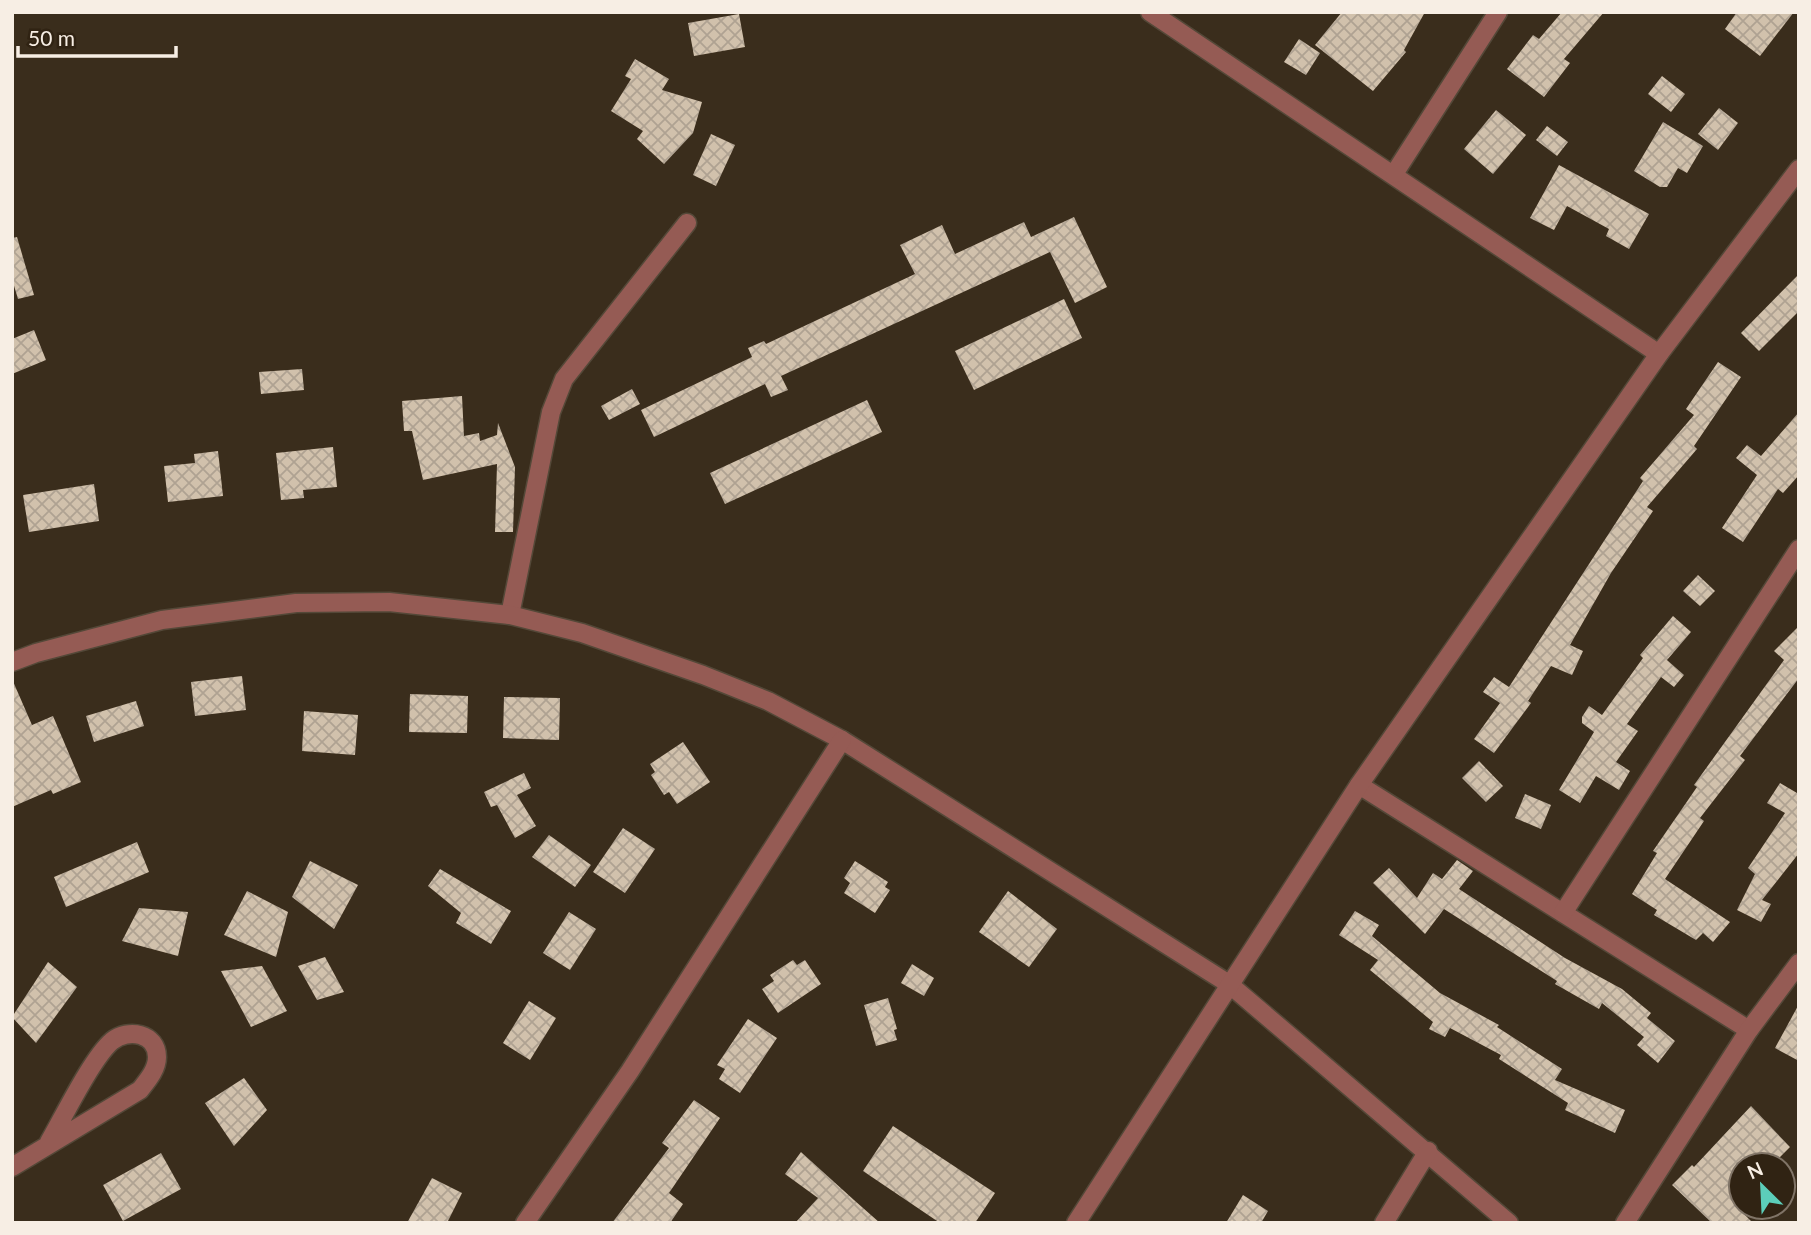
<svg xmlns="http://www.w3.org/2000/svg" width="1811" height="1235" viewBox="0 0 1811 1235" font-family="Lato,sans-serif">
<style>
.building{fill:url(#building-cross-hatch)}
.lines{fill:none;stroke-linecap:round;stroke-linejoin:round}
.street-casing{stroke:#544838;stroke-width:21}
.street{stroke:#955b54;stroke-width:18}
</style>
<defs>
<pattern id="building-cross-hatch" width="8" height="8" patternUnits="userSpaceOnUse" patternTransform="scale(1.75)"><rect width="8" height="8" fill="#d1c1ac"/><path d="M0 0l8 8M0 8l8-8" fill="none" stroke="#afa292"/></pattern>
</defs>
<rect width="100%" height="100%" fill="#3a2d1c"/>
<g class="building">
<path d="M1342,12h83l-21,38 2,2 -33,39 -58,-46z"/>
<path d="M1562,12h42l-40,47 6,4 -26,34 -37,-28 26,-34 6,4z"/>
<path d="M1737,12h57l-34,44 -35,-27z"/>
<path d="M739,14l6,33 -51,9 -6,-33z"/>
<path d="M1299,39l21,14 -14,22 -22,-13z"/>
<path d="M635,59l34,20 -7,11 40,12 -9,31 -29,31 -27,-25 6,-8 -32,-20 20,-32 -6,-3z"/>
<path d="M1662,76l23,18 -14,18 -23,-18z"/>
<path d="M1719,108l19,15 -20,27 -20,-16z"/>
<path d="M1496,110l30,25 -33,39 -29,-25z"/>
<path d="M1663,122l40,24 -16,27 -9,-5 -11,19h-7l-26,-16z"/>
<path d="M1547,126l21,16 -11,14 -21,-16z"/>
<path d="M711,134l24,11 -19,41 -23,-11z"/>
<path d="M1559,165l90,49 -20,35 -23,-13 3,-7 -42,-23 -13,24 -24,-12z"/>
<path d="M1074,217l33,70 -32,16 -25,-51 -269,124 7,14 -17,7 -6,-13 -111,53 -13,-27 111,-53 -4,-9 16,-7 2,3 149,-70 -15,-29 42,-20 13,29 69,-32 7,15z"/>
<path d="M17,237l17,58 -16,4 -6,-20v-41z"/>
<path d="M1799,274v37l-40,40 -18,-18z"/>
<path d="M1064,299l18,39 -108,52 -19,-39z"/>
<path d="M34,330l12,30 -34,14v-35z"/>
<path d="M1718,362l23,15 -47,69 3,3 -50,58 6,4 -42,62 -41,72 13,6 -11,24 -21,-9 -23,35 3,2 -37,50 -20,-14 26,-36 -17,-11 11,-15 15,10 134,-206 -3,-3 54,-63 -8,-6z"/>
<path d="M302,369l2,21 -43,4 -2,-22z"/>
<path d="M632,389l8,15 -31,16 -8,-14z"/>
<path d="M462,396l2,40 15,-3 1,8 17,-6 1,-12 17,44 -2,65h-18l2,-68 -74,16 -11,-49h-8l-2,-30z"/>
<path d="M867,400l15,32 -157,72 -15,-31z"/>
<path d="M1799,412v63l-16,18 -5,-4 -35,53 -21,-14 35,-53 -21,-17 11,-13 14,11z"/>
<path d="M333,447l4,40 -34,3 1,8 -23,2 -5,-47z"/>
<path d="M218,451l5,45 -55,6 -4,-36 31,-3 -1,-9z"/>
<path d="M94,484l5,37 -70,11 -6,-37z"/>
<path d="M1698,575l17,16 -15,15 -17,-15z"/>
<path d="M1673,616l18,16 -24,28 17,15 -10,12 -13,-10 -34,47 11,7 -22,31 14,9 -11,19 -23,-14 -16,27 -21,-13 35,-58 -12,-9v-6l7,-11 13,9 41,-57 -3,-3z"/>
<path d="M1799,626v52l-59,78 5,4 -45,58 4,3 -39,58 65,43 -17,20 -10,-9 -7,7 -42,-25 3,-5 -25,-16 25,-41 -4,-2 44,-64 -3,-2 90,-125 -10,-9z"/>
<path d="M242,676l4,34 -51,6 -4,-34z"/>
<path d="M12,679l20,46 21,-9 28,66 -28,12 -2,-4 -39,17z"/>
<path d="M410,694l58,2 -1,37 -58,-1z"/>
<path d="M504,697l56,1 -1,42 -56,-2z"/>
<path d="M136,701l8,25 -50,16 -8,-26z"/>
<path d="M304,711l54,4 -3,40 -53,-4z"/>
<path d="M683,742l27,40 -33,22 -8,-12 -5,3 -13,-20 4,-3 -5,-8z"/>
<path d="M1479,761l24,25 -17,16 -24,-24z"/>
<path d="M524,773l7,15 -14,7 19,31 -21,12 -18,-33 -6,2 -7,-15z"/>
<path d="M1780,783l17,10 2,-2v62l-37,47 9,4 -10,18 -24,-12 18,-36 -7,-6 37,-55 -18,-10z"/>
<path d="M1525,794l26,11 -10,24 -26,-11z"/>
<path d="M623,828l32,21 -30,44 -32,-21z"/>
<path d="M549,835l42,30 -16,22 -43,-30z"/>
<path d="M137,842l12,30 -83,35 -12,-30z"/>
<path d="M1457,860l16,11 -14,18 106,69 57,31 29,24 -4,5 28,23 -17,22 -21,-18 7,-8 -42,-34 -3,6 -44,-25 2,-3 -113,-72 -19,25 -52,-51 16,-15 28,30 16,-25 9,6z"/>
<path d="M310,861l48,24 -24,44 -42,-32z"/>
<path d="M855,861l33,21 -3,5 5,3 -15,23 -31,-20 6,-10 -6,-5z"/>
<path d="M440,869l71,42 -20,33 -35,-21 5,-10 -33,-27z"/>
<path d="M247,891l41,21 -12,45 -52,-22z"/>
<path d="M1008,891l49,38 -28,38 -50,-35z"/>
<path d="M139,908l49,4 -10,44 -56,-15z"/>
<path d="M1355,911l24,14 -7,11 68,57 59,32 -2,2 65,42 -7,11 70,30 -10,23 -50,-23 3,-7 -69,-44 2,-4 -51,-27 -5,9 -16,-8 4,-7 -63,-52 8,-10 -39,-25z"/>
<path d="M569,912l27,17 -26,41 -27,-17z"/>
<path d="M325,957l19,35 -27,8 -19,-34z"/>
<path d="M793,960l4,5 8,-5 16,24 -43,29 -16,-24 12,-8 -4,-6z"/>
<path d="M48,962l29,25 -41,56 -24,-26z"/>
<path d="M912,964l22,14 -10,18 -23,-13z"/>
<path d="M262,966l25,45 -36,16 -30,-56z"/>
<path d="M888,998l9,31 -3,1 3,10 -21,6 -12,-41z"/>
<path d="M529,1001l27,17 -26,42 -27,-17z"/>
<path d="M1799,1004v57l-24,-13z"/>
<path d="M748,1019l29,19 -37,55 -21,-14 6,-10 -8,-4z"/>
<path d="M244,1078l23,32 -33,36 -29,-43z"/>
<path d="M694,1100l26,18 -51,75 14,11 -13,19h-58l57,-75 -7,-5z"/>
<path d="M1751,1106l39,41 -18,18h-31v46l12,12h-41l-40,-38 20,-20 2,2z"/>
<path d="M893,1126l102,67 -20,30h-35l-77,-52z"/>
<path d="M801,1152l53,48 26,23h-85l23,-25 -33,-24z"/>
<path d="M161,1153l20,36 -58,32 -20,-36z"/>
<path d="M432,1178l30,15 -15,30h-40z"/>
<path d="M1243,1195l25,16 -7,12h-35z"/>
</g>
<g class="lines">
<defs>
<g id="street">
<path d="M1150,12l509,342"/>
<path d="M1394,174l104,-162"/>
<path d="M510,615l41,-203 13,-33 123,-156"/>
<path d="M12,662l24,-9 126,-33 134,-17 93,-1 121,13 72,18 121,42 65,26 74,39 387,244 280,239"/>
<path d="M1359,785l390,245"/>
<path d="M1563,913l236,-364"/>
<path d="M12,1167l128,-77c7,-9 17,-20 17,-33 0,-24 -29,-29 -45,-16 -20,17 -49,77 -63,101"/>
<path d="M525,1223l105,-152 212,-331"/>
<path d="M1076,1223l283,-438 300,-431 140,-185"/>
<path d="M1384,1223l44,-72"/>
<path d="M1625,1223l124,-193 50,-67"/>
</g>
</defs>
<use href="#street" class="street-casing"/>
<use href="#street" class="street"/>
</g>
<rect width="1811" height="1235" fill="none" stroke="#f7eee4" stroke-width="28"/>
<g transform="translate(1762 1186) rotate(336)"><circle r="33" fill="#302313" stroke="#807467" stroke-width="2"/>
<path d="M0-5L12 26L0 18L-12 26Z" fill="#5cceba"/>
<text y="-10" font-size="19" font-weight="bold" text-anchor="middle" fill="#f7eee4">N</text>
</g>
<path d="M18 46v10h158v-10" fill="none" stroke="#f7eee4" stroke-width="3.5"/>
<text x="28" y="46" font-size="21" fill="#f7eee4" stroke="#302313" stroke-width="5" paint-order="stroke">50 m</text>
</svg>
